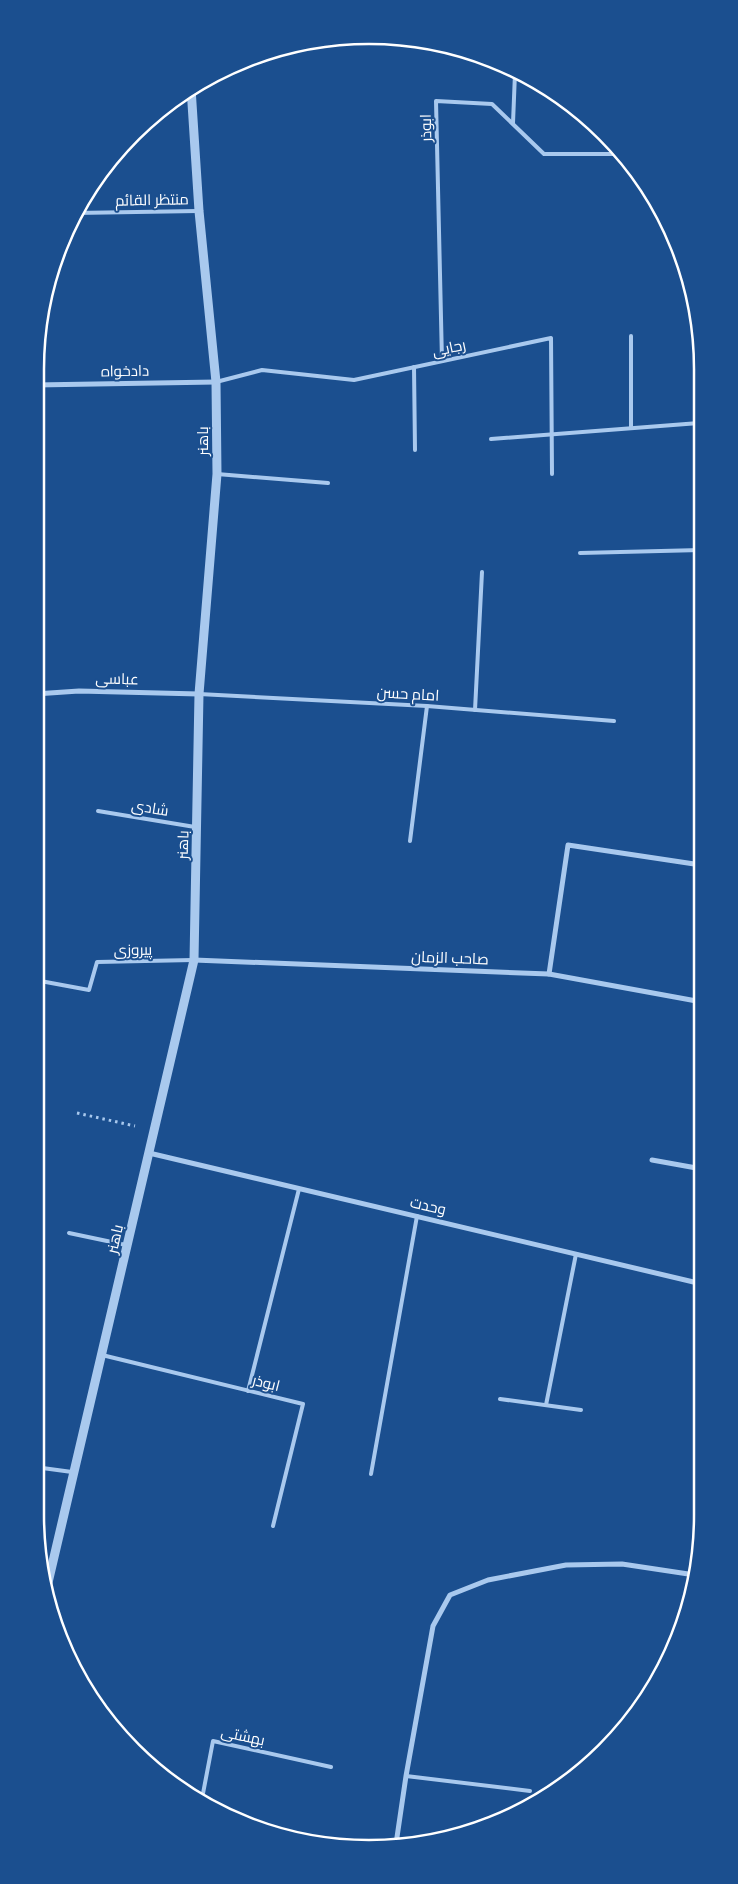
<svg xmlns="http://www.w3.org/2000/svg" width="738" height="1884" viewBox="0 0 738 1884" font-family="'Fira Sans Condensed',Cairo,sans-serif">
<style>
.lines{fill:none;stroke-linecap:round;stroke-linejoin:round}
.path{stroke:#a9c9ee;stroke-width:3;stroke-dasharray:2.5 4;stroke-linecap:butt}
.service{stroke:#a9c9ee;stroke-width:4}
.minor{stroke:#a9c9ee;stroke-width:5}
.tertiary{stroke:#a9c9ee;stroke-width:9}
.labels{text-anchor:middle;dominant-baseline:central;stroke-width:4;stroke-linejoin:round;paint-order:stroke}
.street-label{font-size:15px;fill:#fff;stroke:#1b4f8f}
.rim{fill:none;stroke:#fff;stroke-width:2.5}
</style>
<rect width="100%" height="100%" fill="#1b4f8f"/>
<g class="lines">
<path class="path" d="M77,1113l58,13"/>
<g class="service">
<path d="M513,123l2,-50"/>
<path d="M75,213l123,-2"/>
<path d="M442,361l-6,-260 56,3 52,50h79"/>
<path d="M414,367l1,83"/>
<path d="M216,382l46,-12 92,10 197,-42 1,136"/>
<path d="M631,427v-91"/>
<path d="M491,439l208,-16"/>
<path d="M217,474l111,9"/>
<path d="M580,553l121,-3"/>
<path d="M199,694l228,12 187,15"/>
<path d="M475,710l7,-138"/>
<path d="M98,811l97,16"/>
<path d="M410,841l17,-135"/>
<path d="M35,980l54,10 8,-28 96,-2"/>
<path d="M69,1233l57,12"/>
<path d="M102,1355l201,49 -30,122"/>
<path d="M248,1391l51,-202"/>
<path d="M500,1399l81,11"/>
<path d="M546,1405l30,-151"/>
<path d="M35,1467l37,5"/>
<path d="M371,1474l46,-258"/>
<path d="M406,1776l124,15"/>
<path d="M201,1804l12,-63 118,26"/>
</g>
<g class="minor">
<path d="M35,385l181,-3"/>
<path d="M35,694l44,-3 120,3"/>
<path d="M194,960l355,14 153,28"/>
<path d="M549,974l19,-129 133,20"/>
<path d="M149,1153l553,131"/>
<path d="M652,1160l50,9"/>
<path d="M396,1844l10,-68 27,-150 17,-31 38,-15 78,-15 56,-1 73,11"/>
</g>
<path class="tertiary" d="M47,1587l147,-627 5,-266 18,-220 -1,-92 -17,-171 -8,-123"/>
</g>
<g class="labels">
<g class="street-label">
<text transform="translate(426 128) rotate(-91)">ابوذر</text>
<text transform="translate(152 200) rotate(-1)">منتظر القائم</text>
<text transform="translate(449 348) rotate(-12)">رجایی</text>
<text transform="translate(125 371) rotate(-1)">دادخواه</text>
<text transform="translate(203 441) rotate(-90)">باهنر</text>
<text transform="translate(117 679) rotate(1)">عباسی</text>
<text transform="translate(408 694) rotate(3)">امام حسن</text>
<text transform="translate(150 808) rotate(9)">شادی</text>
<text transform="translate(183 845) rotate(-88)">باهنر</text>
<text transform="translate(133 950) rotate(-1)">پیروزی</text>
<text transform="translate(450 958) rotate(2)">صاحب الزمان</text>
<text transform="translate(428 1206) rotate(13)">وحدت</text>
<text transform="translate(115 1239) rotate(-77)">باهنر</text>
<text transform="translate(266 1383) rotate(14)">ابوذر</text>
<text transform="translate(243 1736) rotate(12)">بهشتی</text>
</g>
</g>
<path d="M0 0H738V1884H0ZM369 44H369A325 325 0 0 1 694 369V1515A325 325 0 0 1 369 1840H369A325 325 0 0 1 44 1515V369A325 325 0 0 1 369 44Z" fill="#1b4f8f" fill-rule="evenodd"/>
<path class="rim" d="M369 44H369A325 325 0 0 1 694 369V1515A325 325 0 0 1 369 1840H369A325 325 0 0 1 44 1515V369A325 325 0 0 1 369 44Z"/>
</svg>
